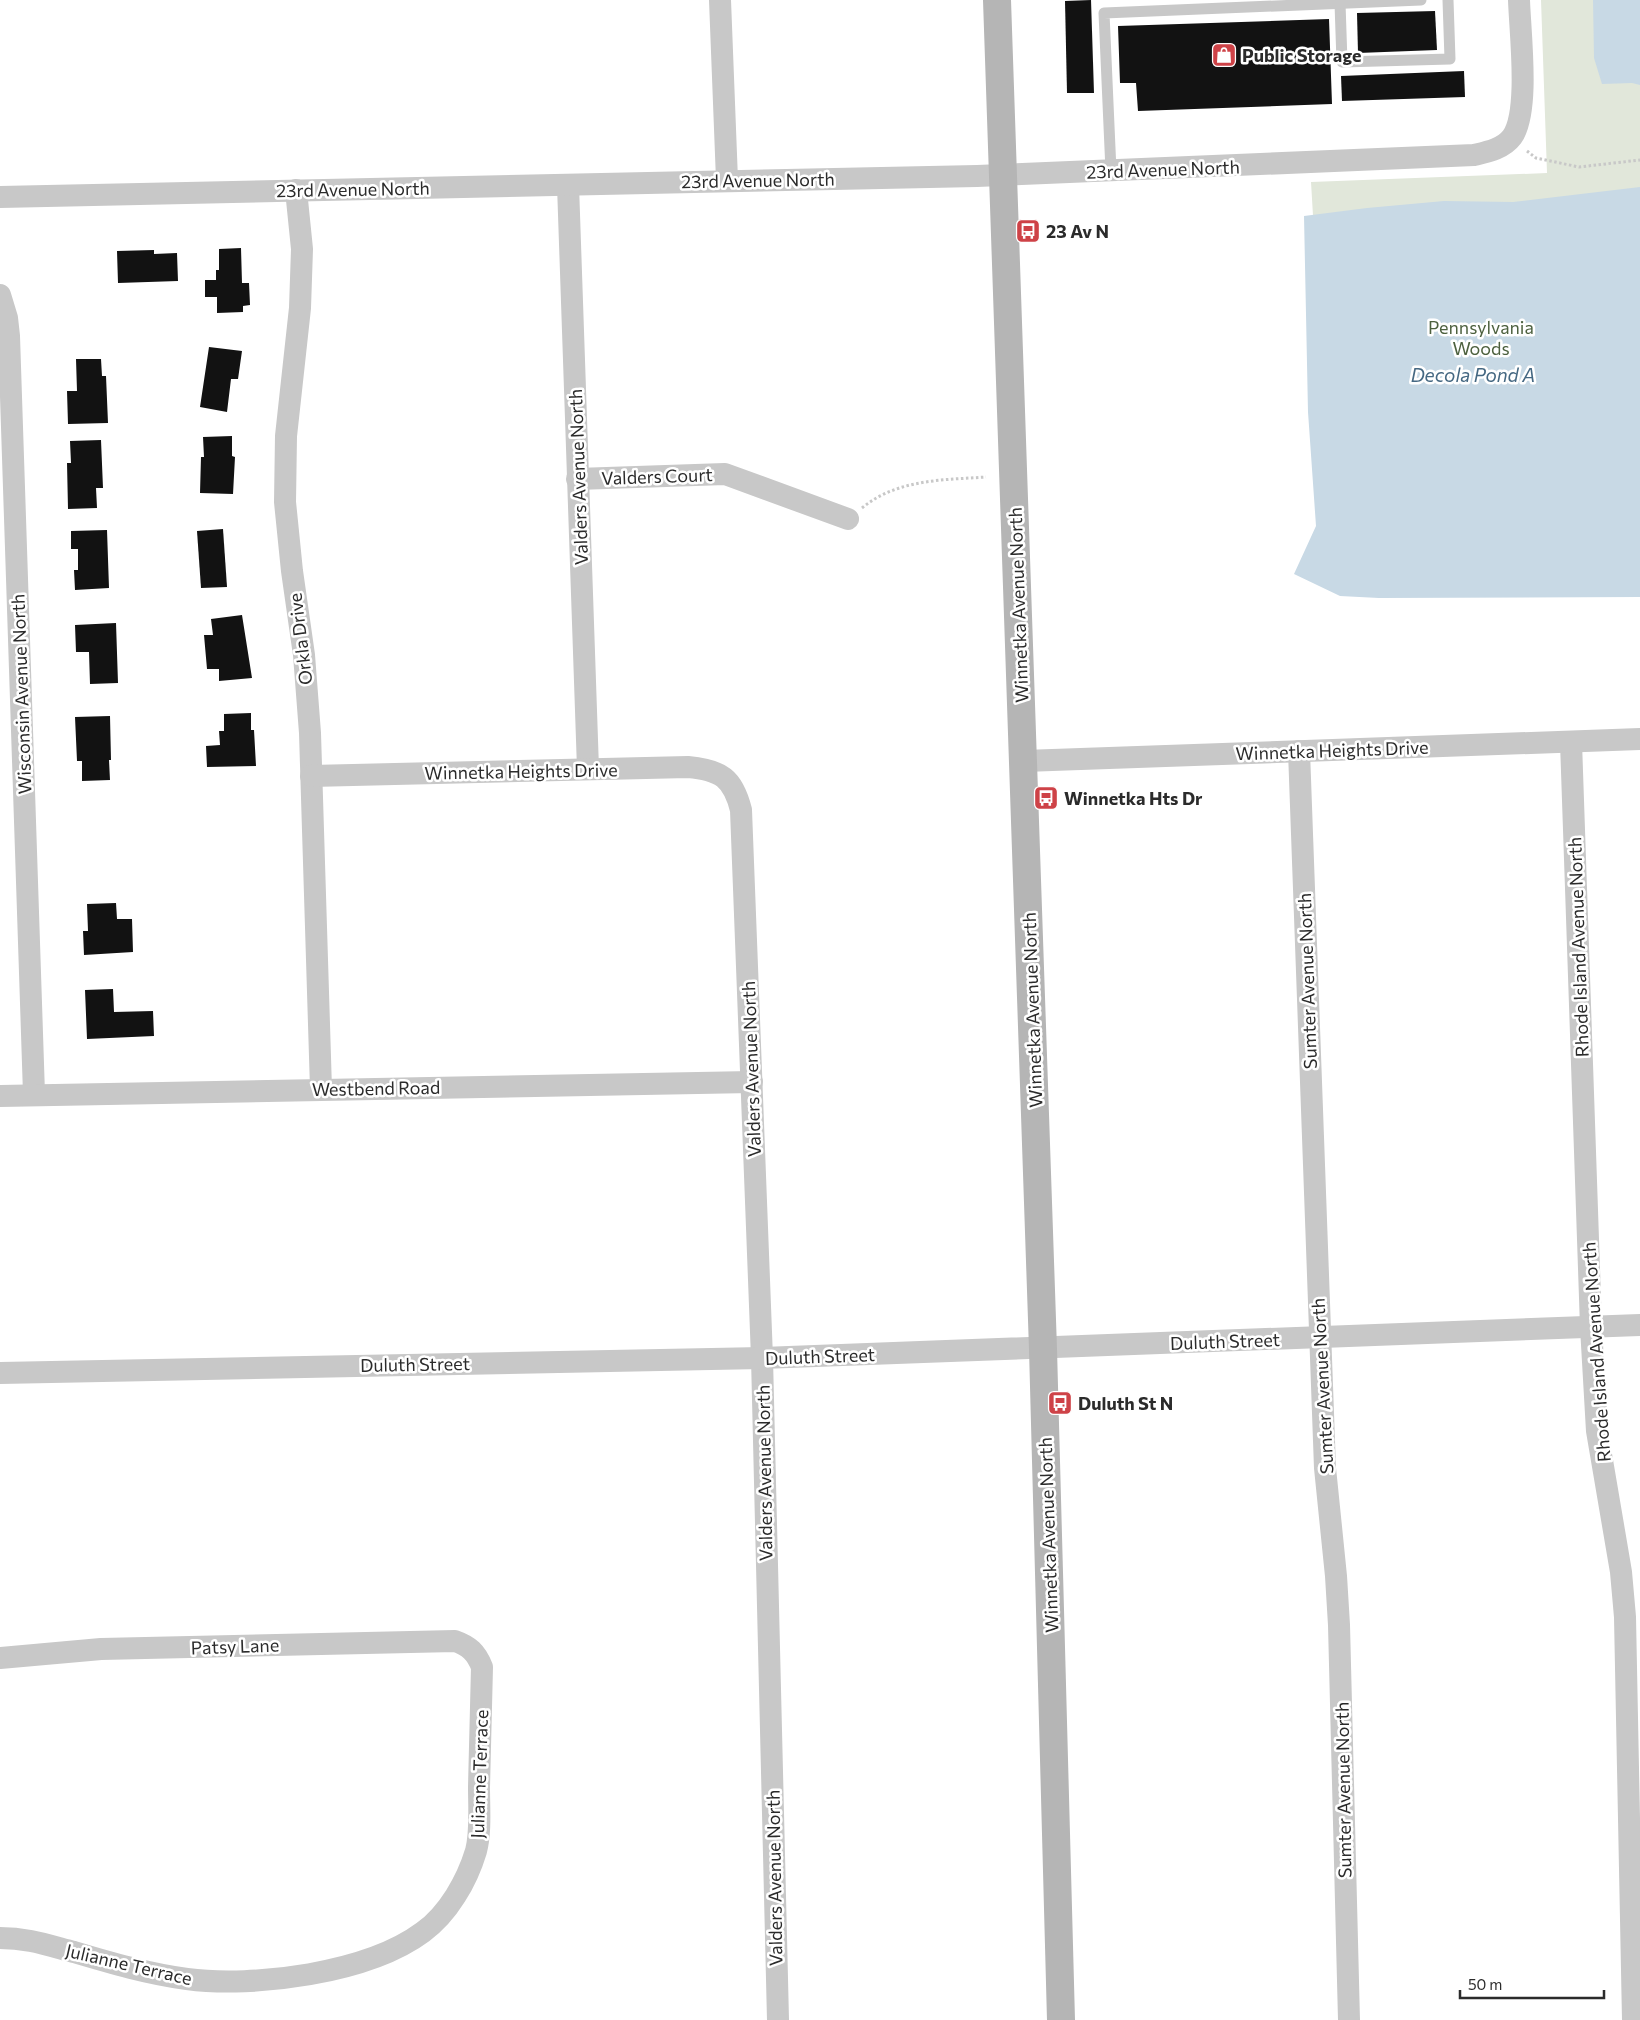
<svg xmlns="http://www.w3.org/2000/svg" width="1640" height="2020" viewBox="0 0 1640 2020" font-family="Commissioner,sans-serif">
<style>
.green{fill:#e1e7da}
.water{fill:#c8d9e5}
.building{fill:#121212}
.lines{fill:none;stroke-linecap:round;stroke-linejoin:round}
.path{stroke:#c8c8c8;stroke-width:3;stroke-dasharray:2.5 2.5;stroke-linecap:butt}
.lane{stroke:#c8c8c8;stroke-width:11}
.street{stroke:#c8c8c8;stroke-width:22}
.secondary{stroke:#b5b5b5;stroke-width:28}
.labels{text-anchor:middle;dominant-baseline:central;stroke-width:5;stroke-linejoin:round;paint-order:stroke}
.poi-label{font-size:18px;font-weight:bold;fill:#2b2b2b;stroke:#fff;text-anchor:start}
.street-label{font-size:18px;fill:#2b2b2b;stroke:#fff}
.park-label{font-size:18px;fill:#4d613f;stroke:#fff}
.water-label{font-size:19px;font-style:italic;fill:#456882;stroke:#fff}
</style>
<rect width="100%" height="100%" fill="#fff"/>
<path class="green" d="M1541,0h99v559l-306,8 -23,-385 236,-9z"/>
<g class="water">
<path d="M1593,0h47v85l-8,-2 -30,1 -8,-26z"/>
<path d="M1640,187v410l-261,1 -39,-2 -46,-22 22,-48 -8,-114 -4,-196 63,-8 77,-7 69,1z"/>
</g>
<g class="building">
<path d="M1091,0l3,93h-27l-2,-92z"/>
<path d="M1435,11l2,39 -79,3 -1,-40z"/>
<path d="M1329,19l3,85 -194,7 -2,-28h-16l-2,-57z"/>
<path d="M1464,71l1,26 -123,4 -1,-25z"/>
<path d="M241,248l1,35h7l1,22 -7,1v6l-26,1v-16h-12v-17h11v-10h3v-21z"/>
<path d="M154,250v4l23,-1 1,28 -60,2 -1,-32z"/>
<path d="M209,347l33,4 -4,28h-7l-4,33 -27,-5z"/>
<path d="M76,359h25l1,17h4l2,47 -40,1 -1,-33h10z"/>
<path d="M232,436v20l3,1 -2,37 -33,-1 1,-36h3l-1,-20z"/>
<path d="M101,440l2,48h-7l1,20 -29,1 -1,-46h4l-1,-22z"/>
<path d="M223,529l4,58 -26,1 -4,-57z"/>
<path d="M107,530l2,58 -34,2 -1,-20h4v-21h-7v-18z"/>
<path d="M242,615l10,63 -33,3v-12h-12l-3,-34h9l-2,-16z"/>
<path d="M116,623l2,60 -28,1 -1,-32h-13l-1,-27z"/>
<path d="M251,713v17h3l2,36 -49,1 -1,-21 14,-1 -1,-14h5v-17z"/>
<path d="M110,716l1,44h-2l1,20 -28,1v-20h-5l-2,-44z"/>
<path d="M116,903l1,16h15l1,33 -49,3 -1,-24h5l-1,-27z"/>
<path d="M113,989l1,23 39,-1 1,25 -67,3 -2,-49z"/>
</g>
<g class="lines">
<g class="path">
<path d="M1527,151l9,7 43,9 61,-7"/>
<path d="M862,508c35,-29 81,-28 124,-31"/>
</g>
<g class="lane">
<path d="M1340,3l2,59 108,-3 -2,-59"/>
<path d="M1111,171l-7,-158 317,-13"/>
</g>
<g class="street">
<path d="M720,0l7,180"/>
<path d="M568,185l20,584"/>
<path d="M296,190l6,59 -2,59 -14,128 -1,66 7,69 12,84 6,78 11,356"/>
<path d="M0,197l977,-21 497,-21c13,-3 29,-6 38,-18 18,-25 8,-104 7,-137"/>
<path d="M0,295l7,23 2,18 25,758"/>
<path d="M577,479l148,-5 123,45"/>
<path d="M1571,742l20,585 6,104 24,141 4,45 8,403"/>
<path d="M1299,751l26,717 11,108 3,49 10,395"/>
<path d="M1024,761l616,-22"/>
<path d="M311,776l377,-9c33,3 45,11 53,43l21,548 16,662"/>
<path d="M0,1096l752,-14"/>
<path d="M0,1373l762,-15 878,-33"/>
<path d="M0,1658l101,-9 354,-8c14,5 21,11 27,26 -1,40 -2,80 -3,120 0,21 2,45 -3,64 -9,30 -28,63 -53,81 -55,41 -169,56 -236,47 -38,-5 -76,-16 -113,-27 -27,-7 -47,-14 -74,-14"/>
</g>
<path class="secondary" d="M997,0l46,1349 18,671"/>
</g>
<defs>
<symbol id="shop-square" viewBox="-11 -11 22 22"><rect x="-9" y="-9" width="18" height="18" rx="4" fill="#ce4247" stroke="#fff"/><path d="M-5-2.5h2.3a2.7 3.5 0 0 1 5.4 0H5L5.5 6h-11ZM-1.5-2.5h3a1.5 2.3 0 0 0-3 0Z" fill="#fff"/></symbol>
<symbol id="bus-square" viewBox="-11 -11 22 22"><rect x="-9" y="-9" width="18" height="18" rx="4" fill="#ce4247" stroke="#fff"/><path d="M-5-6H5V4H4V6H2V4H-2V6H-4V4H-5ZM-3.5-4V0h7V-4ZM-3.5 1.2v1.5H-2V1.2ZM2 1.2v1.5H3.5V1.2Z" fill="#fff"/></symbol>
</defs>
<g fill-rule="evenodd">
<use href="#shop-square" x="1210" y="41" width="28" height="28"/>
<use href="#bus-square" x="1014" y="217" width="28" height="28"/>
<use href="#bus-square" x="1032" y="784" width="28" height="28"/>
<use href="#bus-square" x="1046" y="1389" width="28" height="28"/>
</g>
<g class="labels">
<g class="poi-label">
<text x="1242" y="55">Public Storage</text>
<text x="1046" y="231">23 Av N</text>
<text x="1064" y="798">Winnetka Hts Dr</text>
<text x="1078" y="1403">Duluth St N</text>
</g>
<g class="street-label">
<text transform="translate(1163 169) rotate(-2)">23rd Avenue North</text>
<text transform="translate(758 180) rotate(-1)">23rd Avenue North</text>
<text transform="translate(353 189) rotate(-1)">23rd Avenue North</text>
<text transform="translate(657 476) rotate(-2)">Valders Court</text>
<text transform="translate(578 477) rotate(-92)">Valders Avenue North</text>
<text transform="translate(1018 605) rotate(-92)">Winnetka Avenue North</text>
<text transform="translate(300 639) rotate(-97)">Orkla Drive</text>
<text transform="translate(21 694) rotate(-92)">Wisconsin Avenue North</text>
<text transform="translate(1332 750) rotate(-2)">Winnetka Heights Drive</text>
<text transform="translate(521 771) rotate(-1)">Winnetka Heights Drive</text>
<text transform="translate(1578 947) rotate(-92)">Rhode Island Avenue North</text>
<text transform="translate(1307 981) rotate(-92)">Sumter Avenue North</text>
<text transform="translate(1032 1010) rotate(-92)">Winnetka Avenue North</text>
<text transform="translate(751 1069) rotate(-92)">Valders Avenue North</text>
<text transform="translate(376 1088) rotate(-1)">Westbend Road</text>
<text transform="translate(1225 1341) rotate(-2)">Duluth Street</text>
<text transform="translate(1596 1352) rotate(-94)">Rhode Island Avenue North</text>
<text transform="translate(820 1356) rotate(-2)">Duluth Street</text>
<text transform="translate(415 1364) rotate(-1)">Duluth Street</text>
<text transform="translate(1322 1386) rotate(-93)">Sumter Avenue North</text>
<text transform="translate(764 1473) rotate(-91)">Valders Avenue North</text>
<text transform="translate(1048 1535) rotate(-92)">Winnetka Avenue North</text>
<text transform="translate(235 1646) rotate(-2)">Patsy Lane</text>
<text transform="translate(479 1774) rotate(-88)">Julianne Terrace</text>
<text transform="translate(1343 1790) rotate(-91)">Sumter Avenue North</text>
<text transform="translate(774 1878) rotate(-91)">Valders Avenue North</text>
<text transform="translate(129 1964) rotate(13)">Julianne Terrace</text>
</g>
<g class="park-label">
<text x="1481" y="327">Pennsylvania<tspan x="1481" dy="21">Woods</tspan></text>
</g>
<g class="water-label">
<text x="1473" y="374">Decola Pond A</text>
</g>
</g>
<path d="M1460 1990v8h144v-8" fill="none" stroke="#2b2b2b" stroke-width="2.5"/>
<text x="1468" y="1990" font-size="15" fill="#2b2b2b" stroke="#ffffff" stroke-width="4" paint-order="stroke">50 m</text>
</svg>
